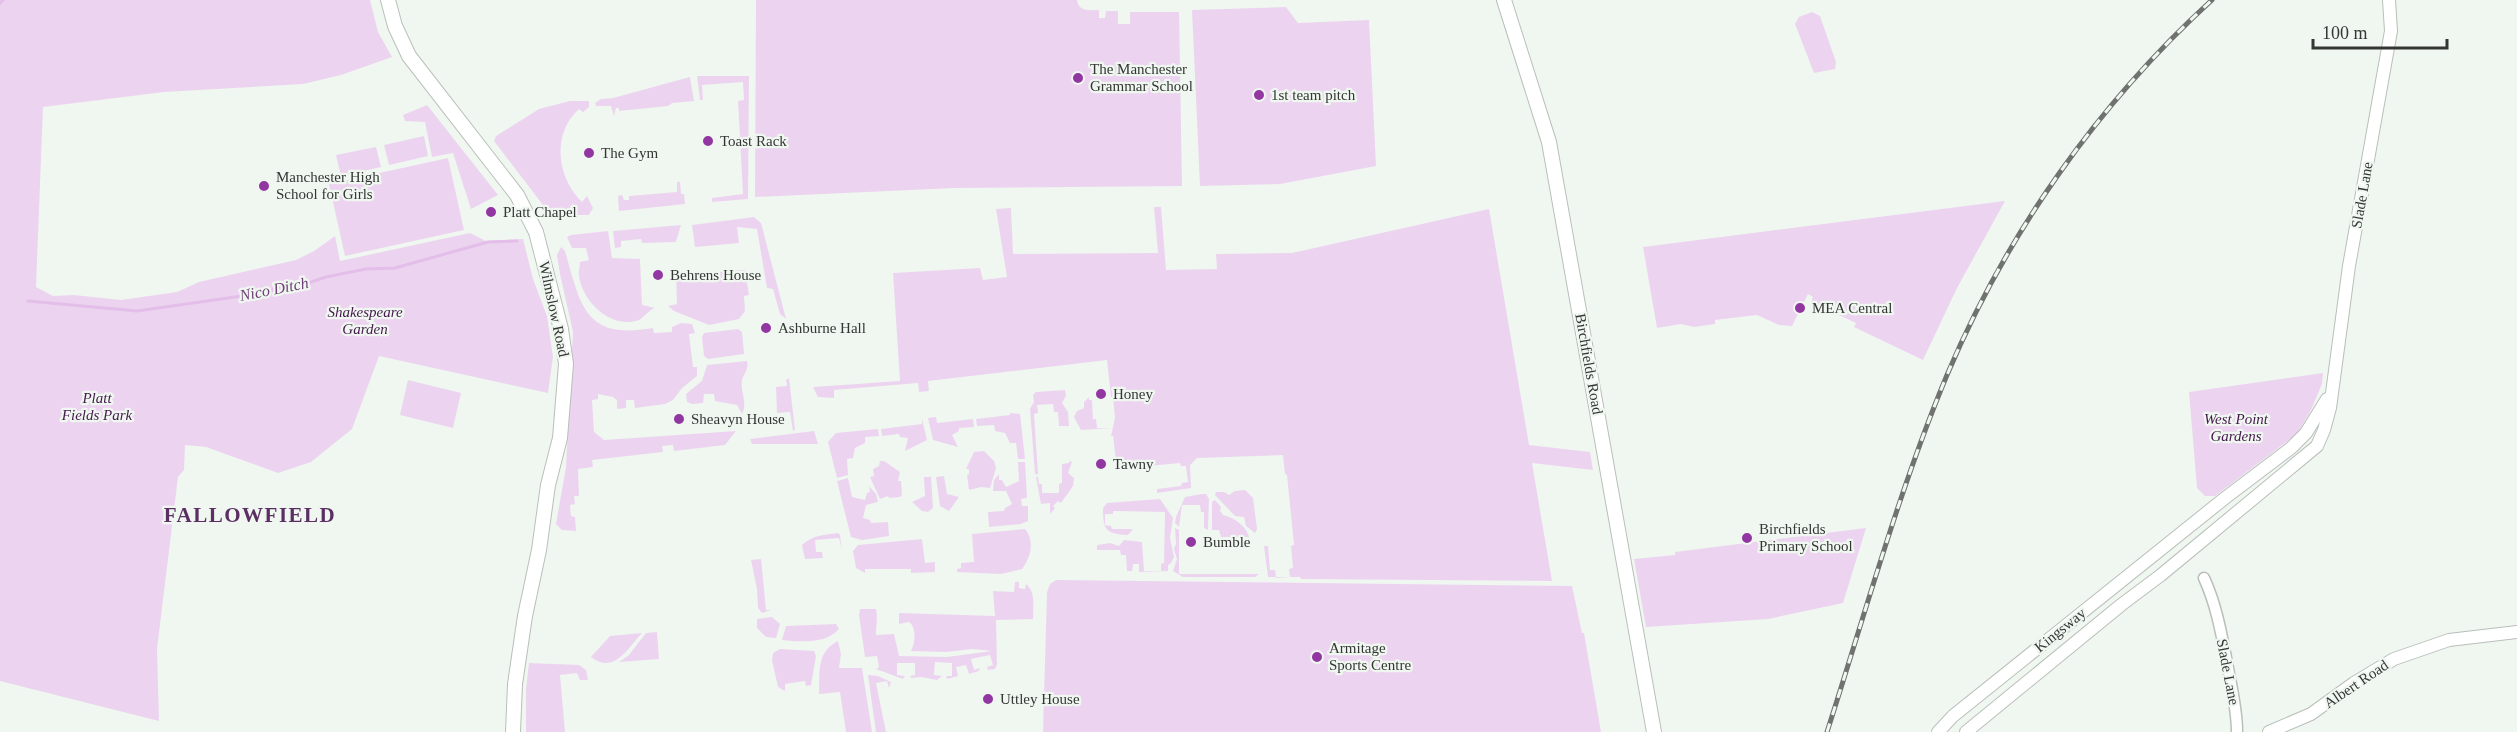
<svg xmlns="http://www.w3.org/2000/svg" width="2517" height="732" viewBox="0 0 2517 732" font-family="Georgia,serif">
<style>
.green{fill:#ecd4f0}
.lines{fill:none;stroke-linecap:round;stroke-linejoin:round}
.stream{stroke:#e3bee9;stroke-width:3}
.tertiary-casing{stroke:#b9bfb9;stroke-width:13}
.secondary-casing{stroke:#b9bfb9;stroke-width:14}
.primary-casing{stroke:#b9bfb9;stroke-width:14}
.trunk-casing{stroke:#b9bfb9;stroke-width:16}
.tertiary{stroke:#fff;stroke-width:10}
.secondary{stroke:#fff;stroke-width:12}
.primary{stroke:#fff;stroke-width:12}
.trunk{stroke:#fff;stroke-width:14}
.rail-casing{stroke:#6f726f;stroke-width:5}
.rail{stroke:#f0f7f0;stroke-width:3;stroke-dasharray:9;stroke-linecap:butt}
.poi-dot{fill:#9237a2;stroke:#f0f7f0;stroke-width:2}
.labels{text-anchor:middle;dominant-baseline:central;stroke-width:4.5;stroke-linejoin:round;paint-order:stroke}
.poi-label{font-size:15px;fill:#343634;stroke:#f0f7f0;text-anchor:start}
.street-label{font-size:15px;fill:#343634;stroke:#f0f7f0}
.park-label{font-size:15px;font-style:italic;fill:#44184c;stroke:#f0f7f0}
.water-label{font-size:16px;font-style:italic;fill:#6e4077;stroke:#f0f7f0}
.district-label{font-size:21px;font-weight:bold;letter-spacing:1.5px;fill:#5b2f64;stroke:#f0f7f0}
</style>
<rect width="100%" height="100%" fill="#f0f7f0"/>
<g class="green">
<path d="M0,0h370l8,32 14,25 -51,18 -38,9 -139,8 -121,15 -7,180 17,9 21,-1 47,5 56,-8 22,-10 97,-22 18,-9 21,-15 5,25 130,-28 16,8 37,-2 10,40 14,37 6,41 -5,36 -169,-37 -27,73 -41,33 -33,11 -72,-26 -21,-2 -1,25 -6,7 -21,172 2,72 -159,-40z"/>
<path d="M756,0h321c2,12 12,10 22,10v8h6l1,-7h12v13h12v-12h49l3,174 -227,2 -200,9z"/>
<path d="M1286,7l12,16 71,-3 7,146 -96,18 -80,2 -8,-176z"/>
<path d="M1812,12l8,4 16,46 -1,7 -21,4 -19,-49 4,-7z"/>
<path d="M697,76h52l-1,123 -36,3v-4l31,-4 -5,-93 6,-1 -1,-18 -41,3 1,15h-3z"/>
<path d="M690,77l4,24 -22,2 -4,3 -49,5v-3h-3l-2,8 -3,-10h-15l-1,-3 6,-4 12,-1z"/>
<path d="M570,101h19v6l-6,5 -4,-3c-28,25 -22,69 3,93l5,-6 6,12 -4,7h-29l-14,-6 -52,-68 2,-5 43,-27z"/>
<path d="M427,105l71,90 -27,14 -18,-56 -21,4 -7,-35 -20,-1 -2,-6z"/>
<path d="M424,136l4,20 -39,9 -5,-20z"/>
<path d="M376,147l5,20 -40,9 -5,-21z"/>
<path d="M448,158l16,72 -119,26 -16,-72z"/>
<path d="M677,182h3l1,12h3l1,10 -66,7 -1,-15 4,-1 2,5h5v-4l48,-4z"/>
<path d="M2005,201l-48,87 -34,72 -69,-33 2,-4 -45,-21 2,-5 -5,-3 -16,32 -13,-1 -22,-10 -42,5v4l-21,3 -13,-3 -24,4 -14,-81z"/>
<path d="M1154,207h7l5,63 51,-1 -1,-15 76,-1 197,-44 40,236 61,7 3,18 -61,-7 20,118 -251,-2 -1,-2h-32l-4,-31h4l2,24h5l1,8 14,-1 -1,-8 4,-1 -2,-22 3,-1 -7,-70 -2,-1 -2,-19 -86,3 -7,7 1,23 -34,5v-4l24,-3 1,-3 6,-1 -2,-16h-5l-1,-3 -63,6 -4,-33h-2l4,-18 -2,-21h-2l-4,-37 -179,21 1,10 -10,1 -1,-9 -84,7v8l-16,-1 -5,-10 87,-6 -7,-108 87,-5 3,12 24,-3 -11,-68 15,-1 2,46 145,-1z"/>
<path d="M754,217l7,6 25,96 -6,-5 -7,-25 -6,-1 -10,-59 -20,-2 2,16 -44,4 -3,-22z"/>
<path d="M681,225l-5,17 -34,1 -1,-4 -20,2v6l-6,1 -2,-17z"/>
<path d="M608,231l4,27 28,1 2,46 13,3c-7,2 -11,11 -19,13 -26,7 -54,-20 -57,-45 -1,-4 1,-9 1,-14l9,-2 -3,-12h-14l-5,-11 4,-2z"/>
<path d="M561,247l4,4c16,56 20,89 88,77l1,5 18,-1v-5l9,-4 11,1 3,9 -6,1 4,33h4v9l-15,12 -9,12 -8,4 -30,4 -1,-8h-8v8l-9,1v-9l-4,-3 -15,-3v5l-6,1 2,32 10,8 132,-9 -11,14 -51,6 -1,-6 -11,1 1,6 -71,8 1,7 -15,2 1,27h-5l1,8 -5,1 1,11 4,1 1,14 -14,-1 -6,-6 10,-57 7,-135 -13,-58 -3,-19z"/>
<path d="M745,270l4,25 -5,1 1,15 -6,8 -30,6 -35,-14 -6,-5 9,-2 -1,-29z"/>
<path d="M738,329l4,3 2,22 -36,5 -4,-3 -2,-19 2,-4z"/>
<path d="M747,361c2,9 -3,12 -5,19 -2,12 6,23 0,34l-5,-9 -22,-4 -1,-7h-10l-1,9 -11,1 -5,-2 -1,-8 16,-13 5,-16z"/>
<path d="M2323,373l-1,11 -11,26 -14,24 -82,62h-10l-8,-8 -8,-96z"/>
<path d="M789,378l6,52 -2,1 -3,-19 -13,1 -1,-26 11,-1 -1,-6z"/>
<path d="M408,380l53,13 -8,35 -53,-13z"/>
<path d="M1065,390l1,6 -4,7 6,9 1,14h-10l-1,-14h-4l-1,-8 -16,1 1,8 -4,1 4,60h-3l-5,-65 4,-7 -1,-7 3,-3z"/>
<path d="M1089,397v3h3l1,19h3l1,9h14l-30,2 -7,-13 3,-6 7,-3v-6z"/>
<path d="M1010,413l10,1 5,45h-7l-2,-16h-6l-5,-10 -10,-2 -1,-6 -17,1 -1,-7 34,-4z"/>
<path d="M936,417l1,6 36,-4 1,8 -15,1v3l-7,4 6,12 -25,-7 -5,-22z"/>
<path d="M922,419l5,21 -22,11 3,-13 -8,-1 -1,-3 -17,2 -1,-7 41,-5z"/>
<path d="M878,429l1,7 -14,1v6l-10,5 -2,10 -6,1 1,16 -11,3 -9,-36 8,-9z"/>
<path d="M814,431l4,13h-66l-2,-5z"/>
<path d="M984,451l10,10 2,7 -6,20 -9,-1 -12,3 -2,-15 2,-1v-5h-3l8,-17z"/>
<path d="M880,461h4l16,11 -2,9h3l1,14 -2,2 -11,1 -1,-2 -8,3 -10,-22 4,-1 -1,-7 6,-3z"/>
<path d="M1070,461l2,1 -4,11 6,5 -1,8 -12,17 -3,-2 -5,5 2,2 -5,6v-11l-9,1 -5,-27h2l1,7h3v9h17v-9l3,-1v-19l7,-1z"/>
<path d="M1018,462h7l2,36 -6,1 1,7h6v15l-7,3 -32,3 -1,-15 16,-1 1,-3 7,-4 -6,-13h-13l1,-11 5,-6v6h3l4,7 13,-6z"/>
<path d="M944,476l3,18 12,3 -10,14 -9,-5 -4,-29z"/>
<path d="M924,477h7l2,31 -5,4 -6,-1 -10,-9 13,-6z"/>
<path d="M848,478l4,19 13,3 2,-7 3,-1 -1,-6 7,8 2,8 -12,3 -3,13 7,2 1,3 17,-1 1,14 -27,4 -11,-3 -14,-56z"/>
<path d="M1245,490l8,8 4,31 -2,4 -9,-7 -2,-9 -9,-1 -20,-21 1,-3h8l5,3 6,-4z"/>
<path d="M1202,494h4l3,5 -1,31 -4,-2v-16h-3l-1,-7h-18l-3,22 -4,-4 1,-6 9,-20z"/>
<path d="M1160,499l13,19 -3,20 4,19 -3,6 -3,2v6l-29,1v-8h-6l-1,7h-5l-1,-16h-5l-1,-5h-23v-5l13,-2 9,3 5,-6 18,2 2,29h17v-7l3,-1 1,-51 -52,-1v3h-8v11l6,1 1,3h21l-5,6c-23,-1 -25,-6 -25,-27l4,-5z"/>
<path d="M1215,500l6,7 -1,4 3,4c10,2 24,11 26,22h-28l-2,-7h-7v-28z"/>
<path d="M1175,528l4,2v44h80l-4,3h-72l-10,-6 4,-12 -3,-10 2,-5z"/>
<path d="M1866,528l-23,75 -75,16 -122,8 -12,-68 41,-4v-3z"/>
<path d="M1025,529c10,12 6,28 -3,40l-21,5 -44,-2v-3l4,-1v-5l13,-1 -2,-28z"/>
<path d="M838,533l2,2 2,15 -3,-12 -24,2 1,12h6l1,6 -18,1 -3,-14c11,-10 22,-10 36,-12z"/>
<path d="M922,539l3,24 10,-1v10l-24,1v-4h-46v4l-9,-5 -3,-17 5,-6z"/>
<path d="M761,559l5,51h5l-9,3 -4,-5 -1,-19 -6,-29z"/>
<path d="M1056,580l516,6 10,47h2l17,99h-558l4,-140 3,-8z"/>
<path d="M1015,582h4v6l6,1 1,-5c10,8 7,22 7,35l-37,1 1,44 -2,5 -7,1 -1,-3 6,-2 -3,-10 -19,4 3,11 6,-2 -1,3 -10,3 -3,-9 -10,2 2,9 -11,3 -1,-3h6v-13l-17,-1 -1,13 8,1 -5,4 -16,-3 -10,1 -1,-2 5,-1v-12h-18v12l8,1 -2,3 -27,-10 3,-2 -2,-11 -12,1 -6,-42 1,-6h16c2,8 0,17 0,26l18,-1 5,22 48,1 45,-6 -20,-2 -26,3 -35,-1c4,-9 6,-23 -2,-29l-10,2v-11l96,3 -2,-25 21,1z"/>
<path d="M772,617l8,7 -4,14 -10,-1 -9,-9v-9z"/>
<path d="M836,624l3,5c-13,15 -38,13 -57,11l4,-14z"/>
<path d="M657,632l2,27 -40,3 10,-7 17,-22z"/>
<path d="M642,633c-14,15 -28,42 -51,24l19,-21z"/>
<path d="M838,641l3,13 -2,14h23l10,64h-26l-6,-40 -21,2c1,-22 -3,-42 19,-53z"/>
<path d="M780,649l34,2 2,5 -5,29 -5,1 -1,-5 -20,3v7l-7,-4 -6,-27 1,-7z"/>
<path d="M529,663l50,2 7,5 2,10h-8l-3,-7 -17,2 5,57h-39v-43z"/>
<path d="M868,675l10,1 13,6 -2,6 -2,-7 -11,2 10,49h-10z"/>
</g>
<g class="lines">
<g class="stream">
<path d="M0,3l3,-3"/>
<path d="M28,301l109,10 126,-18 28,-9 11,1 24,-8 40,-8 29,-1 93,-26 29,-1"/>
</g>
<defs>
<path id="tertiary" d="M2204,578c13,28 18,59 24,90 4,22 9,42 9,64"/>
<path id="secondary" d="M2269,732l42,-18 43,-31 40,-24 55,-19 68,-8"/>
<g id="primary">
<path d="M1938,732l15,-16 272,-218 66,-50 15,-15 21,-34"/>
<path d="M1966,732l155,-127 40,-30 156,-129 7,-16 6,-22 19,-142 42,-235 -2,-31"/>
</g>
<g id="trunk">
<path d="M388,0l7,26 14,30 108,139 19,37 25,97 5,35 -6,74 -12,47 -9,65 -14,66 -10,68 -2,48"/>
<path d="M1504,0l45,142 105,590"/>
</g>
</defs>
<use href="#tertiary" class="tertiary-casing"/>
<use href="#secondary" class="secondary-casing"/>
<use href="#primary" class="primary-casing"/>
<use href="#trunk" class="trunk-casing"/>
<use href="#tertiary" class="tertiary"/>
<use href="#secondary" class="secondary"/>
<use href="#primary" class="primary"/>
<use href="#trunk" class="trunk"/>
<defs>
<path id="rail" d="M1827,732c38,-118 72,-242 120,-357 60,-142 151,-271 265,-375"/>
</defs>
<use href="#rail" class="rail-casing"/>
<use href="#rail" class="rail"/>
</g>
<g class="poi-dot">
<circle cx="1078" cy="78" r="6"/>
<circle cx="1259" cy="95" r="6"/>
<circle cx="708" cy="141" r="6"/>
<circle cx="589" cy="153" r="6"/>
<circle cx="264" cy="186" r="6"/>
<circle cx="491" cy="212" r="6"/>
<circle cx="658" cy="275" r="6"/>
<circle cx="1800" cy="308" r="6"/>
<circle cx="766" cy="328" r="6"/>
<circle cx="1101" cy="394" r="6"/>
<circle cx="679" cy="419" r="6"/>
<circle cx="1101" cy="464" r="6"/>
<circle cx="1747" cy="538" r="6"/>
<circle cx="1191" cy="542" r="6"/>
<circle cx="1317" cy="657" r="6"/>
<circle cx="988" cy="699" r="6"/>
</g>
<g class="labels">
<g class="poi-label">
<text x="1090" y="69">The Manchester<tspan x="1090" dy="17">Grammar School</tspan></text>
<text x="1271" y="95">1st team pitch</text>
<text x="720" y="141">Toast Rack</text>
<text x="601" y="153">The Gym</text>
<text x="276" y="177">Manchester High<tspan x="276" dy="17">School for Girls</tspan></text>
<text x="503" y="212">Platt Chapel</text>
<text x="670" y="275">Behrens House</text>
<text x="1812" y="308">MEA Central</text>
<text x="778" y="328">Ashburne Hall</text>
<text x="1113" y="394">Honey</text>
<text x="691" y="419">Sheavyn House</text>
<text x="1113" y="464">Tawny</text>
<text x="1759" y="529">Birchfields<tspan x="1759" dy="17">Primary School</tspan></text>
<text x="1203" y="542">Bumble</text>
<text x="1329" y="648">Armitage<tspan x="1329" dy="17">Sports Centre</tspan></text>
<text x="1000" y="699">Uttley House</text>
</g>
<g class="street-label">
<text transform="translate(2362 195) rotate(-80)">Slade Lane</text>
<text transform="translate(554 309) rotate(78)">Wilmslow Road</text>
<text transform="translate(1589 364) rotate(80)">Birchfields Road</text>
<text transform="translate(2060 630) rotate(-39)">Kingsway</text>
<text transform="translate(2228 672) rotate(79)">Slade Lane</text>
<text transform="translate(2356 684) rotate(-34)">Albert Road</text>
</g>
<g class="park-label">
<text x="365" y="312">Shakespeare<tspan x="365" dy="17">Garden</tspan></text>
<text x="97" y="398">Platt<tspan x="97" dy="17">Fields Park</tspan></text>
<text x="2236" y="419">West Point<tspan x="2236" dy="17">Gardens</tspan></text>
</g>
<g class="water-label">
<text transform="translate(274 289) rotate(-11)">Nico Ditch</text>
</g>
<g class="district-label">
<text x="250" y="515">FALLOWFIELD</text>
</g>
</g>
<path d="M2313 39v9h134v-9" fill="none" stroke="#343634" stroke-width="3"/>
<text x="2322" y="39" font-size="18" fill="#343634" stroke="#f0f7f0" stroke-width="4.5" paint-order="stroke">100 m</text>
</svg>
